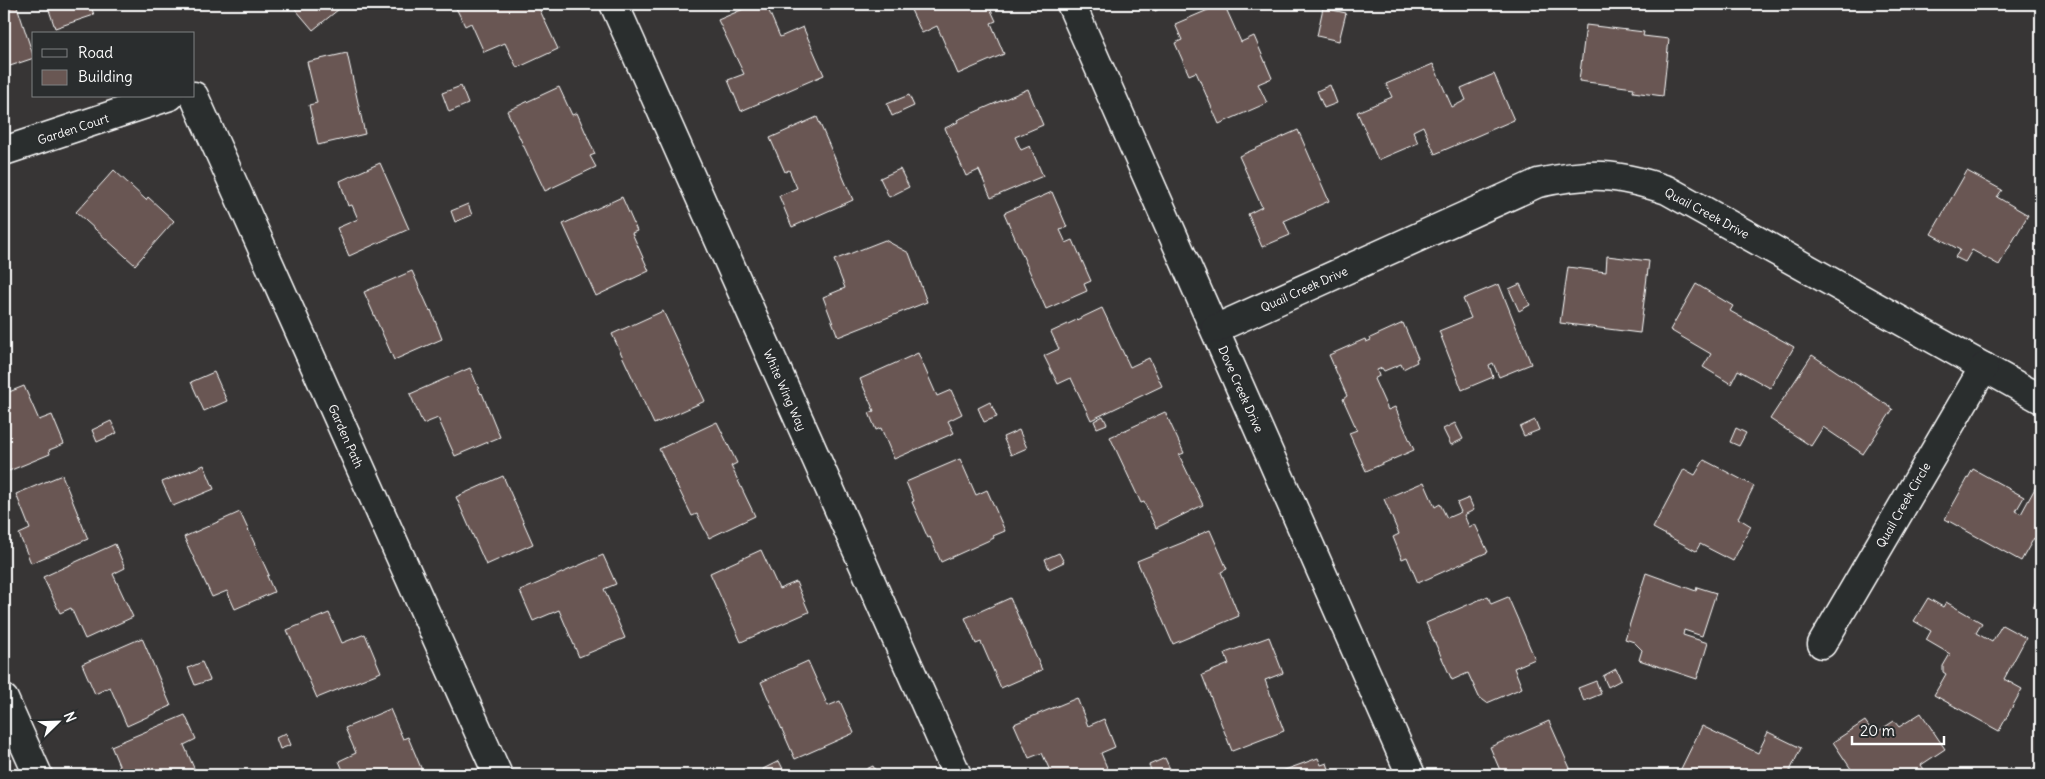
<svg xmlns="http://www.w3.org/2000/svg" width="2045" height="779" viewBox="0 0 2045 779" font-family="Delius,sans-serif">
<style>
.building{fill:#695753;stroke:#fff}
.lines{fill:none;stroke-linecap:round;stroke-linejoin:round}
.minor-casing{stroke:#fff;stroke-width:31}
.minor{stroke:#2a2d2e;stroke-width:28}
.labels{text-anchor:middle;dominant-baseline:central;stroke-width:4;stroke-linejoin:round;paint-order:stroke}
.street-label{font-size:12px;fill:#fff;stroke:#2a2d2e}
</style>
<rect width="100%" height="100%" fill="#373535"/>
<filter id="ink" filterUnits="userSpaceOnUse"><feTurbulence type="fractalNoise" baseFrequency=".02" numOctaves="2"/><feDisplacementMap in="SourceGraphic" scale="10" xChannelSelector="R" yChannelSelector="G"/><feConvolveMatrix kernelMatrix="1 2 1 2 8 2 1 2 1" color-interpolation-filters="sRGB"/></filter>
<g filter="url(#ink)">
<g class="building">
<path d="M47,4h62l-17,5 2,6 -39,13z"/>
<path d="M291,4h52l1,1 -31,25z"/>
<path d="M454,4h83l21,45 -41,19 -12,-25 -21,9 -13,-29 -6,3z"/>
<path d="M755,4h11l14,33 23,-10 21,48 -83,36 -13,-31 16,-6 -26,-54z"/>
<path d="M927,4h61l8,17 -5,2 13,31 -46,20 -21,-48 -15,7 -11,-23z"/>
<path d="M1152,4h19l-16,7z"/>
<path d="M1222,4h2l17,38 13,-6 18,42 -14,6 9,19 -48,21 -23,-52 -7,3 -14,-32 7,-3 -7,-16z"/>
<path d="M2041,5v23l-4,-1z"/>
<path d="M17,6l17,52 -30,10v-58z"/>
<path d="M1323,8l23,5 -7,28 -22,-5z"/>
<path d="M1586,25l58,7 -1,4 26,3 -6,57 -30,-4 1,-4 -55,-7z"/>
<path d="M347,53l18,81 -47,11 -9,-40 8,-2 -10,-41z"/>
<path d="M1433,64l19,43 14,-7 -5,-12 33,-14 20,46 -79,34 -12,-28 -10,5 5,12 -40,17 -21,-48 35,-15 -6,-13z"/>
<path d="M1330,85l7,18 -13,5 -7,-17z"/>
<path d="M461,86l7,18 -19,8 -7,-19z"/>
<path d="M559,87l13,28 5,-2 18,41 -5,2 6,11 -51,24 -38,-80z"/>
<path d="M1028,89l15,36 -28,12 6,13 9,-4 13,30 -52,22 -12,-28 -13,6 -21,-48 13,-6 -1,-2z"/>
<path d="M909,95l5,11 -22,10 -5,-12z"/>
<path d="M817,117l36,83 -61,27 -13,-31 18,-8 -8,-18 -4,2 -15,-34z"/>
<path d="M1298,130l31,71 -45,20 6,14 -28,12 -14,-33 14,-7 -23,-51z"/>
<path d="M380,163l29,66 -60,27 -12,-28 21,-9 -6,-14 -4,1 -8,-25z"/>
<path d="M900,169l9,18 -20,10 -9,-19z"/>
<path d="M114,170l32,30 2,-3 26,24 -39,44 -59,-53z"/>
<path d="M1967,171l35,19 -5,7 31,18 -29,50 -27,-15 -7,12 -10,-5 5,-7 -29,-16z"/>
<path d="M1052,192l15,35 -7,3 6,13 7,-3 18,41 -7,3 3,7 -41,18 -42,-96z"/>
<path d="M622,197l15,34 -5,2 17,38 -53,25 -33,-72z"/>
<path d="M468,204l4,11 -17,7 -4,-11z"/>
<path d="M885,240l24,13 18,49 -89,35 -15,-40 22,-9 -11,-28z"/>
<path d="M1607,256l42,5 -9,72 -80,-10 8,-56 38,5z"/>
<path d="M412,271l18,40 1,-1 11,29 -48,21 -30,-68z"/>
<path d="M1499,284l32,80 -32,13 -6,-14 -4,2 4,12 -31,13 -23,-59 32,-13 -8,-19z"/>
<path d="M1520,284l10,21 -11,6 -10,-22z"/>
<path d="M1696,284l37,22 -3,5 64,36 -24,41 -32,-18 -7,14 -28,-17 8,-13 -41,-24z"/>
<path d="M1102,308l28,59 19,-9 13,28 -71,34 -20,-42 -13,6 -14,-28 15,-7 -8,-17z"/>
<path d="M663,311l42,90 -51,23 -42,-90z"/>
<path d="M1403,323l15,35 -2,1 1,3 -14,7 -2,-5 -17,7 -2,-3 -5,2 2,6 -5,3 14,31 7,-3 19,43 -48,21 -17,-38 8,-3 -14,-31 4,-3 -18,-41 36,-16 1,3 5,-2 -1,-2z"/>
<path d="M918,353l19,43 14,-6 11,24 -14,7 6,12 -60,26 -13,-31 -5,2 -7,-17 5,-2 -14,-32z"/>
<path d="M1812,355l81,54 -30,45 -40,-27 -12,19 -41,-27z"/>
<path d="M470,368l11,26 1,-1 18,44 -45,19 -17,-38 -15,6 -13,-30z"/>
<path d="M214,372l13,29 -23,10 -13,-29z"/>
<path d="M24,386l15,34 13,-5 12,29 -15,6 1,4 -46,19v-79z"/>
<path d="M990,402l7,15 -13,5 -6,-14z"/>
<path d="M1165,412l19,41 -5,2 24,50 -47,23 -12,-26 -3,1 -31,-66z"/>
<path d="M1103,416l4,8 -10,4 -3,-7z"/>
<path d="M1535,420l4,10 -15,6 -4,-9z"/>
<path d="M111,421l6,12 -20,9 -5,-12z"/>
<path d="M717,422l20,41 -6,3 24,50 -46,22 -12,-24 -5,2 -33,-67z"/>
<path d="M1455,423l8,16 -12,6 -8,-16z"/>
<path d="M1736,428l10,5 -7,13 -9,-4z"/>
<path d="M1019,430l8,18 -16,7 -8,-18z"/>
<path d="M960,459l16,36 11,-5 18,41 -12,5 1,2 -53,24 -11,-25 -2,1 -16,-36 2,-1 -8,-19z"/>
<path d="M1704,460l50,26 -16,32 13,8 -18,35 -33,-17 -4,7 -43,-23 31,-59 11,6z"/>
<path d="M204,465l10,24 -41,17 -11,-24z"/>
<path d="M1973,469l51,28 -8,14 5,3 19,-35 1,1v62l-7,-4 -13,23 -76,-42z"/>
<path d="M62,475l26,64 -57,24 -12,-29 11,-5 -14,-35z"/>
<path d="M503,476l30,68 -47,21 -30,-68z"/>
<path d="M1424,482l11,25 5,-3 7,14 14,-6 -4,-9 12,-5 5,12 -10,5 5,12 6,-3 13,28 -70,31 -11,-26 -5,2 -9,-22 6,-3 -15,-35z"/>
<path d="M240,512l29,63 -2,1 7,16 -39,17 -8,-18 -15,6 -28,-60z"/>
<path d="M1210,530l17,39 -6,3 18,44 -66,28 -36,-83 62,-25 -1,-1z"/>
<path d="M115,544l10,24 -12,6 20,43 -48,22 -14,-31 -11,5 -17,-36z"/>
<path d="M761,550l18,39 17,-7 13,30 -68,30 -31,-69z"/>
<path d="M1059,553l5,9 -15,7 -4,-10z"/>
<path d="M603,555l13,29 -12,5 21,49 -46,19 -20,-47 -26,11 -13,-30z"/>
<path d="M1646,573l50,18 1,-4 19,6 -14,43 -18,-6 -1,5 25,8 -11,36 -58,-19 3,-10 -8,-8 -9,-3z"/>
<path d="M1488,596l3,8 17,-7 27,62 -21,9 8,20 -35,15 -8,-6 -11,-24 -16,7 -26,-57z"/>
<path d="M2039,596l2,1v15l-8,-5z"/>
<path d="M1010,598l32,72 -41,18 -20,-46 -5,2 -11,-26z"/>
<path d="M1928,598l15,9 3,-5 36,21 -6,10 16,9 10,-17 24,13 -22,41 18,10 -23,42 -65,-36 12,-21 -3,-2v-6l7,-12 -24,-14 5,-9 -17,-10z"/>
<path d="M329,613l13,30 23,-9 16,38 -64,26 -30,-68z"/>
<path d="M1269,637l14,36 -18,7 19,51 -52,20 -30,-76 27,-11 -4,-11z"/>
<path d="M142,638l29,68 -44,20 -17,-39 -15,7 -13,-30z"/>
<path d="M808,661l20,45 12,-5 14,32 -59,26 -34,-77z"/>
<path d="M202,662l8,18 -15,5 -7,-17z"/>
<path d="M1616,669l5,11 -13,7 -5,-11z"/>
<path d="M1596,681l5,13 -17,7 -6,-13z"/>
<path d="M1077,698l11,28 16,-7 11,28 -14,6 9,22h-58l-10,-22 -13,5 -15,-34z"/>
<path d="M390,709l13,30 5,-2 16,38h-79l-6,-14 17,-8 -11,-25z"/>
<path d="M1921,713l24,36 -24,16 7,10h-73l-22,-33 32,-21 9,13 20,-13 5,6z"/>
<path d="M185,715l11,24 -12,6 13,30h-74l-12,-29z"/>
<path d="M1549,721l24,54h-71l-12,-28z"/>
<path d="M1702,726l56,27 10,-21 33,16 -13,27h-110z"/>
<path d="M286,733l5,12 -11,4 -4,-11z"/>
<path d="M1165,758l6,13 -10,4h-8l-4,-10z"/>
<path d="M1318,758l3,7 6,-2 4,12h-60z"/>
<path d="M779,761l7,14h-20l-3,-6z"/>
<path d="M873,766l5,9h-24z"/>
</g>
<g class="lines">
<defs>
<g id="minor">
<path d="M614,4l343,771"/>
<path d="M1071,4l340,771"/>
<path d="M194,96l304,679"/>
<path d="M4,151l166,-55"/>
<path d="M1215,329l323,-146c53,-11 78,-10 129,7l374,209"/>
<path d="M1822,644l162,-277"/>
<path d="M4,699l34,76"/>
</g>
</defs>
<use href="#minor" class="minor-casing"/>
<use href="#minor" class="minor"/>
</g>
</g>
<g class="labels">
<g class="street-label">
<text transform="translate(73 129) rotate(-18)">Garden Court</text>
<text transform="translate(1707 213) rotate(28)">Quail Creek Drive</text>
<text transform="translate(1304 289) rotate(-24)">Quail Creek Drive</text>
<text transform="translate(1241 389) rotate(66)">Dove Creek Drive</text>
<text transform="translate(785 390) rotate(66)">White Wing Way</text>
<text transform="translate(346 436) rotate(66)">Garden Path</text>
<text transform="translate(1903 505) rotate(-60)">Quail Creek Circle</text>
</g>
</g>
<rect width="2045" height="779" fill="none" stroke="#2a2d2e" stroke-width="20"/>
<rect x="10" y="10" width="2025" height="759" fill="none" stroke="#fff" stroke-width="2" filter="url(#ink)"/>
<rect x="32" y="32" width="162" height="65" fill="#2a2d2e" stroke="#7f8182"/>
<rect x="42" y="49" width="25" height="8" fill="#2a2d2e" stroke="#7f8182"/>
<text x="78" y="58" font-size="15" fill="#ffffff">Road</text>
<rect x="42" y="70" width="25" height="15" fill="#695753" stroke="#7f8182"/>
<text x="78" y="82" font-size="15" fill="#ffffff">Building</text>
<g transform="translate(58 722) rotate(67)" stroke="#2a2d2e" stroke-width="4" paint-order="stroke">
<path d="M0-4L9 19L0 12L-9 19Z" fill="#ffffff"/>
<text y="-8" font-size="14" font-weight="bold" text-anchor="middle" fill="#ffffff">N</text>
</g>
<path d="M1852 736v8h92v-8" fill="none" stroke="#ffffff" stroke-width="2.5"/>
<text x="1860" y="736" font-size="15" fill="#ffffff" stroke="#2a2d2e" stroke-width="4" paint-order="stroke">20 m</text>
</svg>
